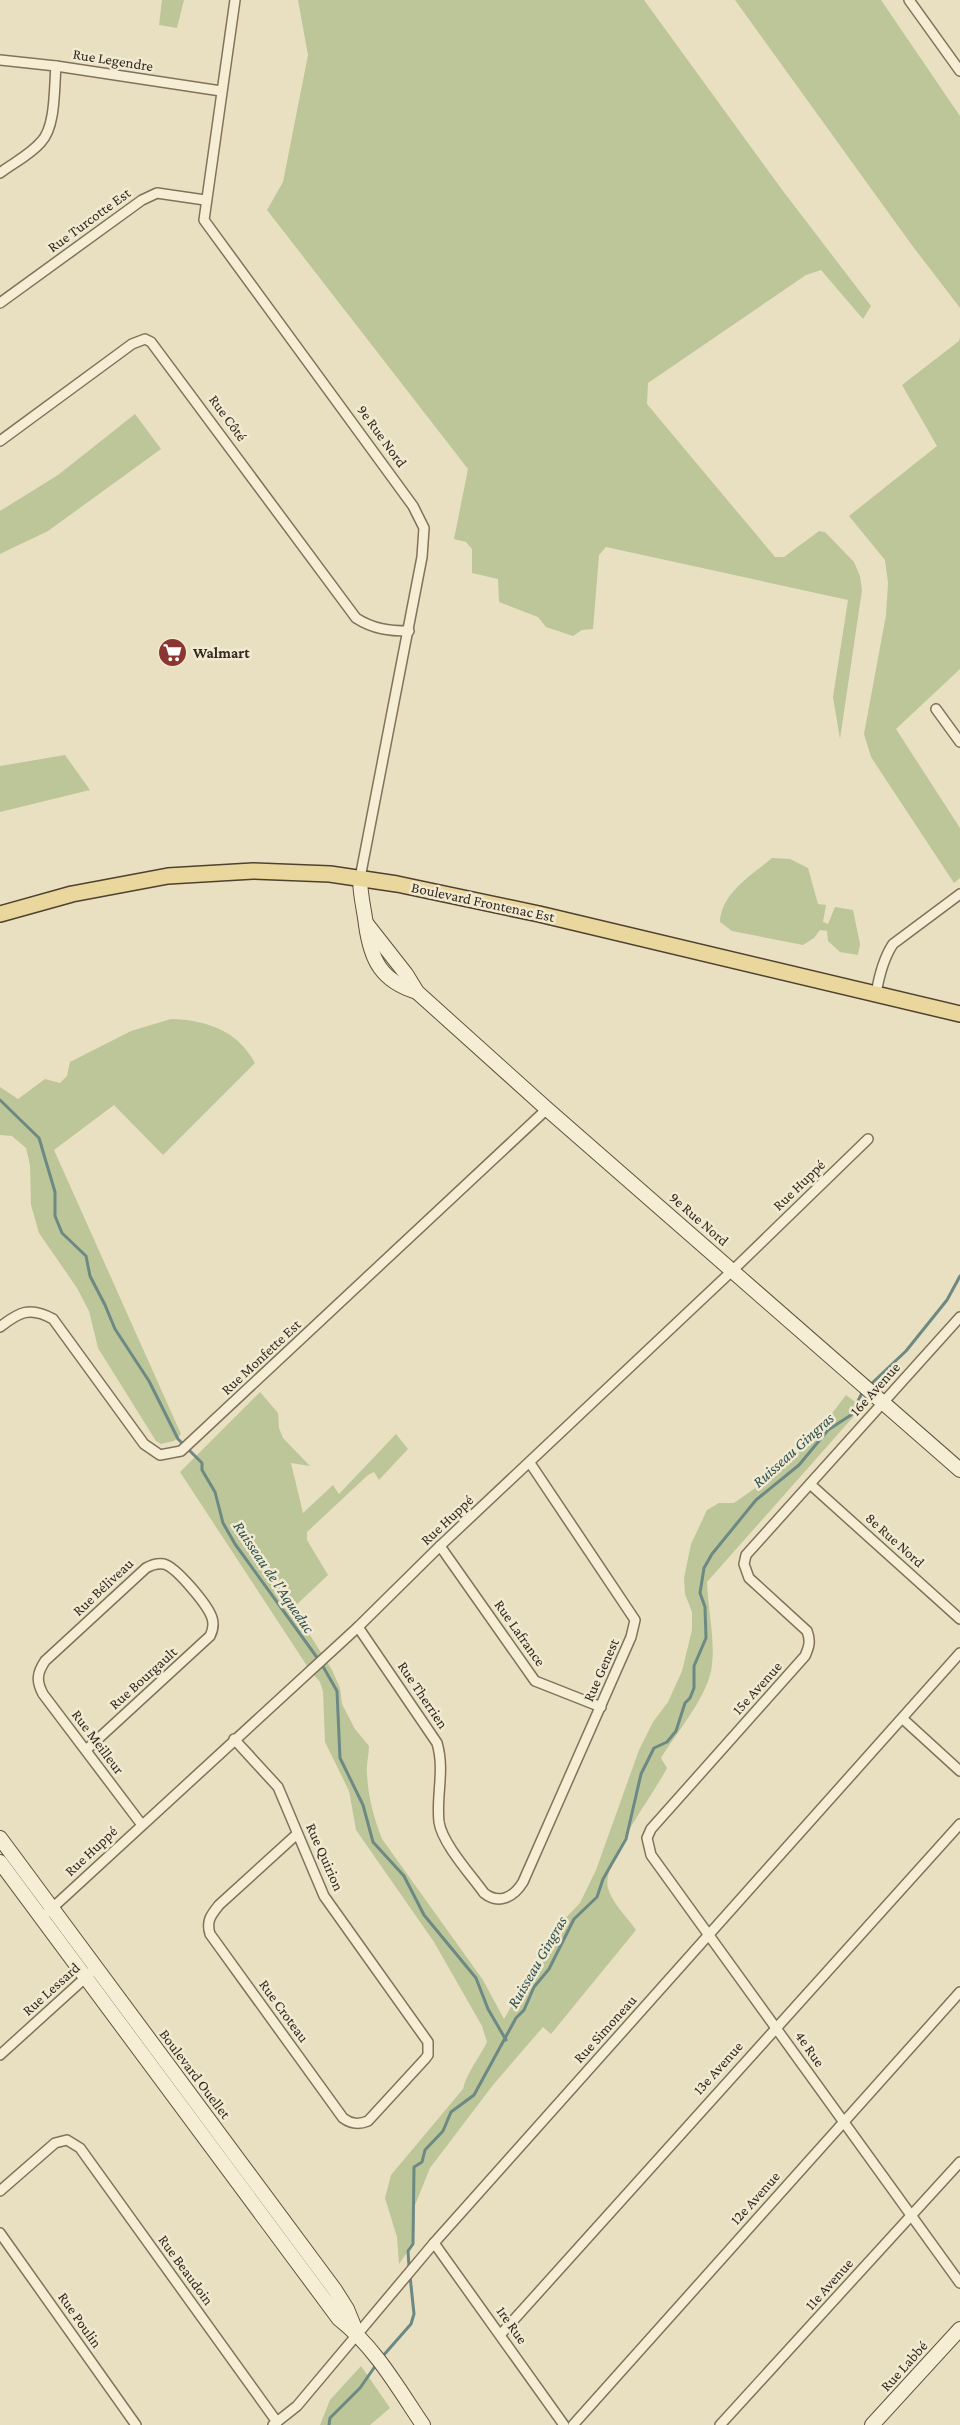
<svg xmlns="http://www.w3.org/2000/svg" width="960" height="2425" viewBox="0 0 960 2425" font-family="'Crimson Pro',serif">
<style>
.green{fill:#bdc698}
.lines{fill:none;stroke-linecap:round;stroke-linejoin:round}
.stream{stroke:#6c8984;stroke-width:3}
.street-casing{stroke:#81725b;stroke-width:12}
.secondary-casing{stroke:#63533e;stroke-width:16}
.primary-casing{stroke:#4f412f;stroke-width:18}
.street{stroke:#f5eed5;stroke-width:9}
.secondary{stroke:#f5eed5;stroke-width:14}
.primary{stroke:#e9d79d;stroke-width:15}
.labels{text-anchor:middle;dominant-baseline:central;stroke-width:5;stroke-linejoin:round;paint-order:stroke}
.street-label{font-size:15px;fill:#33291e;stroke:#f1ead1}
.poi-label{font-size:15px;font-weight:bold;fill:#33291e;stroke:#f1ead1;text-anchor:start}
.water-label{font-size:16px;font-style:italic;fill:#2f5151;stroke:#f1ead1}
</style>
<rect width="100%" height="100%" fill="#e9e0c2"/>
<g class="green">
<path d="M162,0h22l-7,28 -18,-3z"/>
<path d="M298,0h346l139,191 88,115 -8,13 -42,-49 -15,5 -158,108 -1,21 128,153h9l35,-26 6,1 29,30 6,14 2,14 -22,149 -7,-42 15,-97 -242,-53 -7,8 -6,74 -11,1 -9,6 -27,-9 -8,-10 -39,-15 -1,-23 -26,-6v-24l-6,-7 -12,-3 14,-70 -201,-259 16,-28 25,-127z"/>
<path d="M735,0h146l79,116v192l-49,-64z"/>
<path d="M960,337v332l-64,60 64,99v50l-6,5 -83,-126 -7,-23 22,-119 2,-32 -3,-23 -36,-44 88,-70 -35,-61 57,-44z"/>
<path d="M135,414l26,35 -113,82 -48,23v-43l58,-36z"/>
<path d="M65,755l25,35 -90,22v-46z"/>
<path d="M772,858l18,1 18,9 10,36 8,1 -3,17 5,2 7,-17 18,3 7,34 -2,11 -18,-3 -12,-11 -1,-10 -7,-1 -6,8 -11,7 -71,-14 -12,-9c1,-29 32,-47 52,-64z"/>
<path d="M171,1019c35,1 66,11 84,44l-92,92 -49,-50 -60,45 127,284 -7,7 -13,3 -5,-3 -58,-93 -9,-37 -12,-23 -38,-55 -8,-28 -1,-40 -4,-17 -14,-12 -12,-1v-48l18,12 27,-20 15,4 7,-7 3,-14 61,-31z"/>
<path d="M260,1392l18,21 1,15 4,10 27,28 -19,-3 12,50 30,-28 6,9 57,-60 12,15 -29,31 -5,-8 -6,3 -61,57v8l21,35 -35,33 39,62 8,18 2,16 13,25 14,17c0,9 -3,19 -2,28 1,23 7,44 15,65l101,141 21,39 54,-93 22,-23 16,-33 43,-120 14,-28 15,-20 14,-31 10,-41v-18l-7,-18 -1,-16 7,-34 16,-34 12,-7h15l27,-19 59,-55 26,-34 16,12 -155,175c1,28 8,56 5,83 -3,30 -35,67 -51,93l6,10c-13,26 -66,95 -59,120 4,15 19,29 28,42l-85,104 -8,-7 -50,58 -63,83 -17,42v34l-14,20 -2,-27 -12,-39 6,-23 72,-86c4,-17 16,-31 24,-47l-5,-16 -48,-84 -78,-112 -7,-39 -24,-49 -2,-51 -3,-9 -11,-13 -129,-197z"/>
<path d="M361,2366l29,42 -20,17h-50l10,-25z"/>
</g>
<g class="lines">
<g class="stream">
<path d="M0,1100l39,38 16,54v24l7,17 24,23 4,20 15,29 10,24 34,52 29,58 24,24v7l13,22 8,31 12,21 86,119 16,28 3,67 23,47 10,37 31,34 20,39 52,63 12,31 18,31"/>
<path d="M870,1385l36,-34 41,-51 13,-24"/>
<path d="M409,2267l-1,-16 5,-7 1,-77 8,-5 3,-12 18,-19 8,-19 23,-17 42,-77 8,-8 10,-23 15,-18 25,-50 23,-22 6,-18 23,-40 15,-65 13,-26 13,-6 9,-11 9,-28 5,-5 4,-10v-22l12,-28 -1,-31 -5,-14 4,-25 8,-14 44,-54 43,-35 29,-35 23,-15 12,-24"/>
<path d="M382,2357l29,-33 3,-10 -4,-38"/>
<path d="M329,2425l1,-7 30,-30 16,-23"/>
</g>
<defs>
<g id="street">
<path d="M235,0l-31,220 209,286 11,22 -2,29 -62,321"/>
<path d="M909,0l51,71"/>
<path d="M0,60l56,6 165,25"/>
<path d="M0,173c13,-10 30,-18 41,-31 15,-15 13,-55 15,-76"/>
<path d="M0,303l142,-103 15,-7 48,7"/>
<path d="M0,441l132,-97 13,-5 6,3 205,276c17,11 33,13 53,13"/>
<path d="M936,709l24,33"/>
<path d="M876,994c3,-18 7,-35 17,-50l67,-50"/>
<path d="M960,1317l-214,238 -2,9 5,14 58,53c4,10 2,16 -2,25l-154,173 -4,9 4,17 309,428"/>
<path d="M0,1327c19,-15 30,-21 53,-8l91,125 16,11 21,-4 366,-342"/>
<path d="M810,1484l150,135"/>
<path d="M440,1546l95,135 66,26"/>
<path d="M358,1627l79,116c8,27 -1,53 2,79 3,21 32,53 45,71 15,12 30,4 39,-11l108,-245 4,-17 -105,-157"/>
<path d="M903,1719l57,52"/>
<path d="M234,1739l44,48 46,109 104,146v13l-3,4 -57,62c-10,4 -17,3 -25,-3l-133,-184c-4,-13 1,-19 9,-29l78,-71"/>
<path d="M86,1750l124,-114c3,-6 4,-12 2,-18 -4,-13 -36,-51 -48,-54 -6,-1 -13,1 -18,4l-101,93c-8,12 -9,20 -2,33l99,131"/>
<path d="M48,1912l310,-285 82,-81 293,-276 135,-131"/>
<path d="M0,2055l96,-87"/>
<path d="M0,2191l55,-48 12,-3 13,8 197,274"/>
<path d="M0,2233l136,192"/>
<path d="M434,2243l130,182"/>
<path d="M501,2334l459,-510"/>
<path d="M273,2425l24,-19 137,-163 526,-590"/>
<path d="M573,2425l387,-433"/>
<path d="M720,2425l240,-263"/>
</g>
<g id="secondary">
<path d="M360,878c0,17 4,30 6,47 5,35 15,56 51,67"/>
<path d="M366,923l40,51 11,18 130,117 413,361"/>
<path d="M0,1838l335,452 12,19 9,22"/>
<path d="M0,1862l339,457c36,28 59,69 84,106"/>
<path d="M872,2425l88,-96"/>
</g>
<path id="primary" d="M0,914l72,-20 96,-18 85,-5 77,3 67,10 142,30 421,100"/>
</defs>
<use href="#street" class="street-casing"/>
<use href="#secondary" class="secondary-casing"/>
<use href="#primary" class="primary-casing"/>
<use href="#street" class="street"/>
<use href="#secondary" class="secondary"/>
<use href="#primary" class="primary"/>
</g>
<defs>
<symbol id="supermarket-disc" viewBox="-11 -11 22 22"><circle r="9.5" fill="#8b3731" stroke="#f1ead1"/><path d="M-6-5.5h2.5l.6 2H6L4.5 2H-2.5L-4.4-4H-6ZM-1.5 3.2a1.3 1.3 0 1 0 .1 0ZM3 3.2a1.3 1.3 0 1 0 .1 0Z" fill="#fff"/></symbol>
</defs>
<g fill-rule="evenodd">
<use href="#supermarket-disc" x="156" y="636" width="33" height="33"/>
</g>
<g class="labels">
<g class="street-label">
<text transform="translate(113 60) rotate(9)">Rue Legendre</text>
<text transform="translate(89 220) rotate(-36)">Rue Turcotte Est</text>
<text transform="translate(228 418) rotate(54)">Rue Côté</text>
<text transform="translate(382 436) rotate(54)">9e Rue Nord</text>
<text transform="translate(483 902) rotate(12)">Boulevard Frontenac Est</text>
<text transform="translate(799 1185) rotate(-44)">Rue Huppé</text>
<text transform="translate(699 1219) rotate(41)">9e Rue Nord</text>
<text transform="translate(261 1357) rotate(-43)">Rue Monfette Est</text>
<text transform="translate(875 1389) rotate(-48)">16e Avenue</text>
<text transform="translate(447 1520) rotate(-43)">Rue Huppé</text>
<text transform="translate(895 1540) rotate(42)">8e Rue Nord</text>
<text transform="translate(103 1587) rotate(-43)">Rue Béliveau</text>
<text transform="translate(520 1633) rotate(55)">Rue Lafrance</text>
<text transform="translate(601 1670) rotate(-66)">Rue Genest</text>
<text transform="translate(143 1678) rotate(-42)">Rue Bourgault</text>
<text transform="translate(757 1688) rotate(-48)">15e Avenue</text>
<text transform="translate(423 1695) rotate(56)">Rue Therrien</text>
<text transform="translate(98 1742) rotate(53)">Rue Meilleur</text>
<text transform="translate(91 1851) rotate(-43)">Rue Huppé</text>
<text transform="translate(325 1857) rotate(66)">Rue Quirion</text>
<text transform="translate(51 1989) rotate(-42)">Rue Lessard</text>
<text transform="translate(284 2011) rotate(54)">Rue Croteau</text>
<text transform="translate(605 2029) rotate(-48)">Rue Simoneau</text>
<text transform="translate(810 2049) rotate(55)">4e Rue</text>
<text transform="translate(718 2068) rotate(-48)">13e Avenue</text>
<text transform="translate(195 2074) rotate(53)">Boulevard Ouellet</text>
<text transform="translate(755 2198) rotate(-48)">12e Avenue</text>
<text transform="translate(186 2270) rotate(54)">Rue Beaudoin</text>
<text transform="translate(829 2284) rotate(-48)">11e Avenue</text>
<text transform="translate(80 2320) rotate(55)">Rue Poulin</text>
<text transform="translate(512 2325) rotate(55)">1re Rue</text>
<text transform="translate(904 2366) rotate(-48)">Rue Labbé</text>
</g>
<g class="poi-label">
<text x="193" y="653">Walmart</text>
</g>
<g class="water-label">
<text transform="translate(793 1450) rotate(-42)">Ruisseau Gingras</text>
<text transform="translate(274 1577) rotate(56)">Ruisseau de l'Aqueduc</text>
<text transform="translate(537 1962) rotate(-60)">Ruisseau Gingras</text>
</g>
</g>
</svg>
